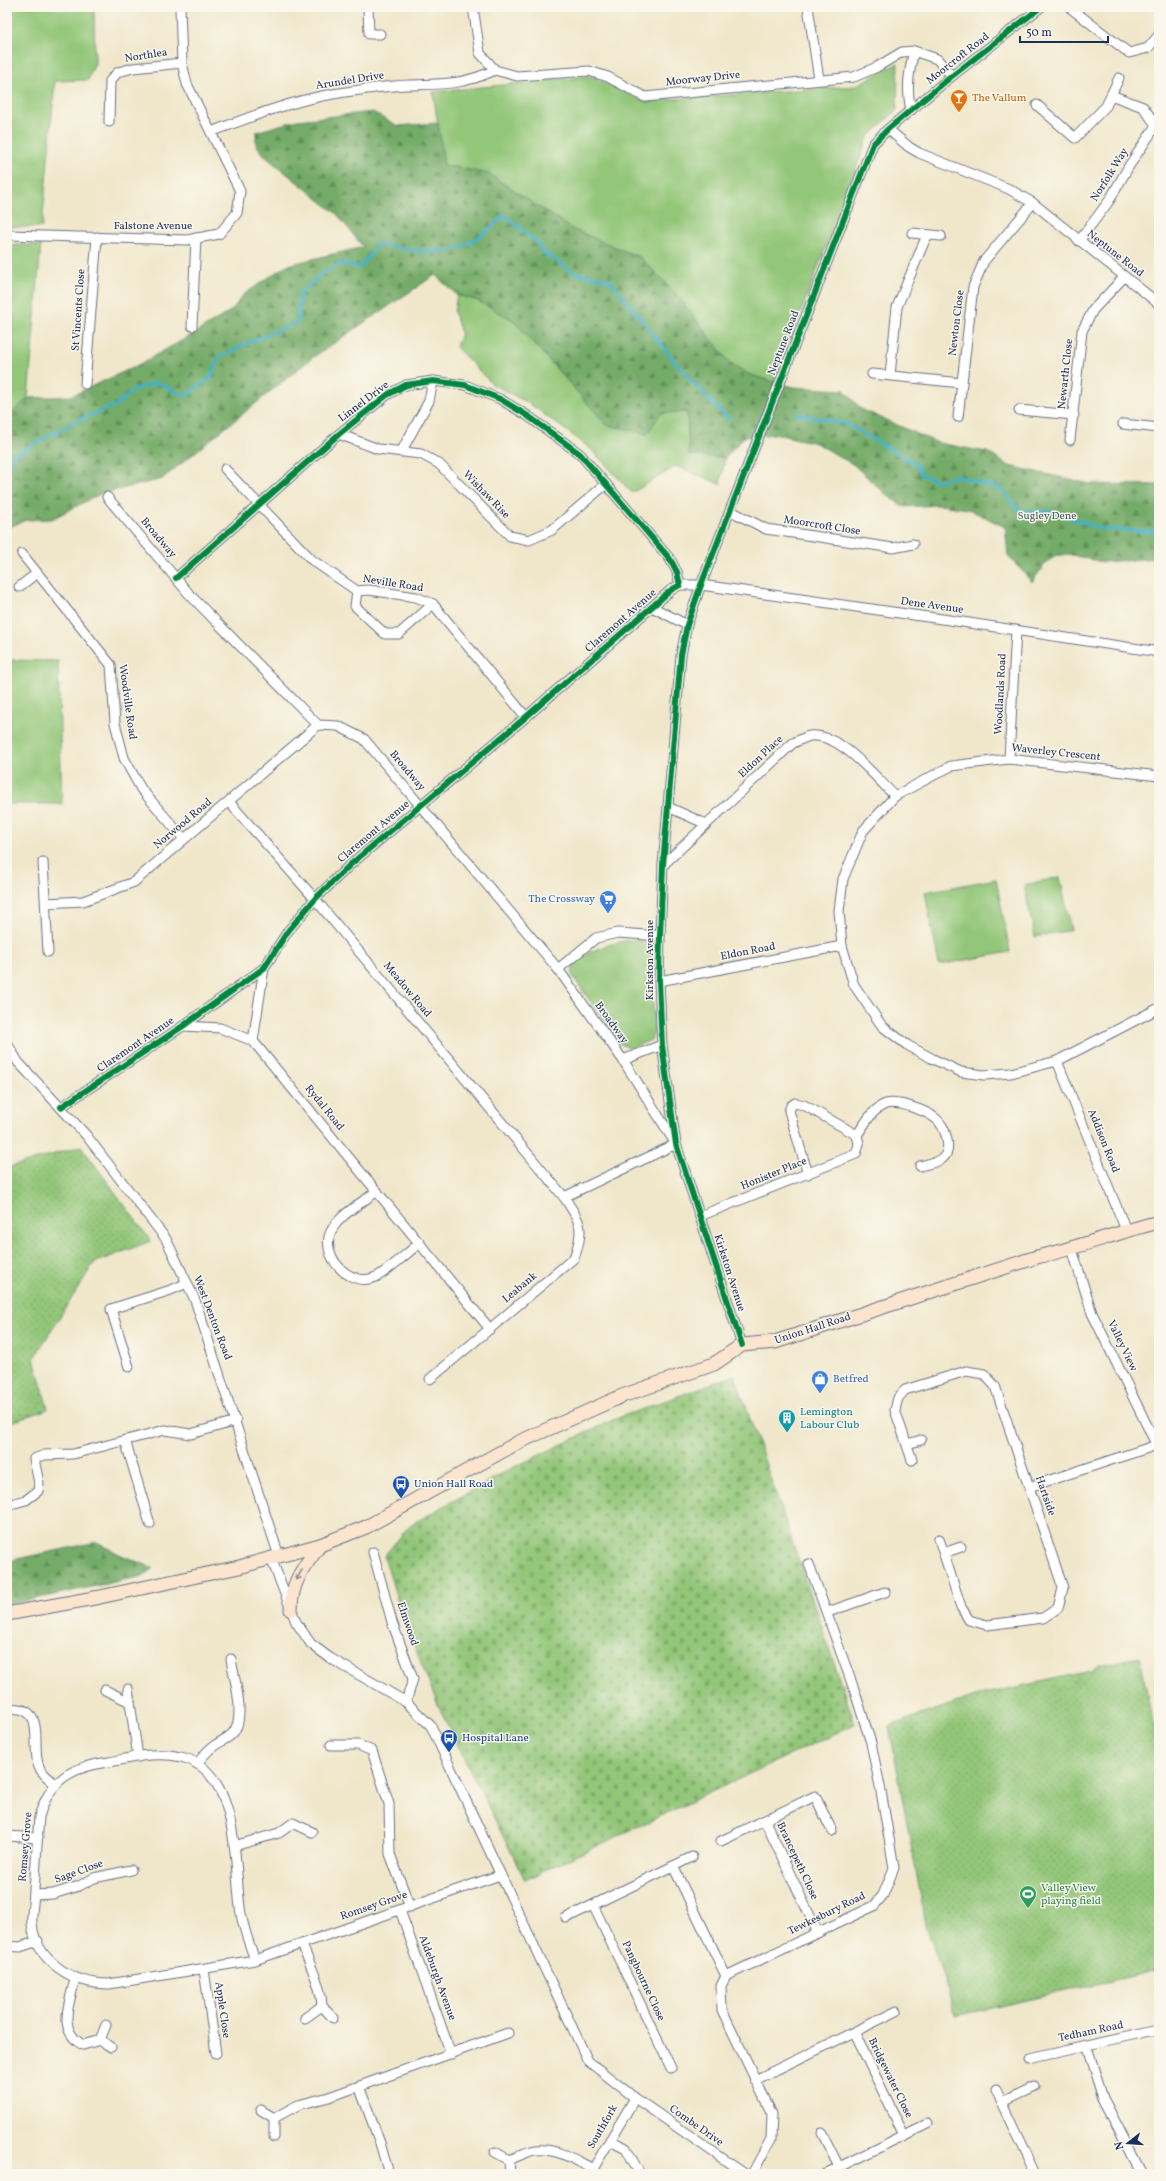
<svg xmlns="http://www.w3.org/2000/svg" width="1166" height="2181" viewBox="0 0 1166 2181" font-family="Vollkorn,serif">
<style>
.grass{fill:#92c678;stroke:#567a6b}
.forest{fill:url(#forest-firs);stroke:#486d63}
.cemetery{fill:url(#cemetery-stones);stroke:#567a6b}
.park{fill:url(#park-dots);stroke:#567a6b}
.lines{fill:none;stroke-linecap:round;stroke-linejoin:round}
.stream{stroke:#45b0c3;stroke-width:3.5}
.street-casing{stroke:#666f84;stroke-width:11}
.secondary-casing{stroke:#666f84;stroke-width:15}
.street{stroke:#fff;stroke-width:9}
.secondary{stroke:#fbe5cf;stroke-width:13}
.cycleway-casing{stroke:#fbf7ec;stroke-width:8}
.cycleway{stroke:#00873e;stroke-width:6}
.oneway{stroke:#8b8a96}
.labels{text-anchor:middle;dominant-baseline:central;stroke-width:3;stroke-linejoin:round;paint-order:stroke}
.street-label{font-size:11px;fill:#1b2f5e;stroke:#fbf7ec}
.food-label{font-size:11px;fill:#c56008;stroke:#fbf7ec;text-anchor:start}
.park-label{font-size:11px;fill:#3f5c66;stroke:#fbf7ec}
.shop-label{font-size:11px;fill:#366cbe;stroke:#fbf7ec;text-anchor:end}
.culture-label{font-size:11px;fill:#0d838f;stroke:#fbf7ec;text-anchor:start}
.transit-label{font-size:11px;fill:#164399;stroke:#fbf7ec;text-anchor:start}
.leisure-label{font-size:11px;fill:#27864d;stroke:#fbf7ec;text-anchor:start}
</style>
<defs>
<pattern id="forest-firs" width="22" height="20" patternUnits="userSpaceOnUse"><rect width="22" height="20" fill="#75ab68"/><path d="M5 1l3.5 6h-7zM16 11l3.5 6h-7z" fill="#5f8c59"/></pattern>
<pattern id="cemetery-stones" width="16" height="16" patternUnits="userSpaceOnUse"><rect width="16" height="16" fill="#92c678"/><path d="M2 7V4a2 2 0 0 1 4 0v3zM10 15v-3a2 2 0 0 1 4 0v3z" fill="#7daa6a"/></pattern>
<pattern id="park-dots" width="8" height="8" patternUnits="userSpaceOnUse"><rect width="8" height="8" fill="#92c678"/><path d="M2 2h.1M6 6h.1" fill="none" stroke="#7daa6a" stroke-width="1.8" stroke-linecap="round"/></pattern>
</defs>
<rect width="100%" height="100%" fill="#fbf7ec"/>
<filter id="ink" filterUnits="userSpaceOnUse"><feTurbulence type="fractalNoise" baseFrequency=".025" numOctaves="2"/><feDisplacementMap in="SourceGraphic" scale="8" xChannelSelector="R" yChannelSelector="G"/><feConvolveMatrix kernelMatrix="1 2 1 2 8 2 1 2 1" color-interpolation-filters="sRGB"/></filter>
<filter id="wash" filterUnits="userSpaceOnUse"><feTurbulence type="fractalNoise" baseFrequency=".012" numOctaves="4" result="noise"/><feDisplacementMap in="SourceGraphic" scale="16" xChannelSelector="R" yChannelSelector="G"/><feGaussianBlur stdDeviation="0.9" result="paint"/><feColorMatrix in="noise" values="0 0 0 0 0 0 0 0 0 0 0 0 0 0 0 0 0 1.4 0 .05"/><feComposite in="paint" operator="in"/></filter>
<g filter="url(#wash)">
<rect width="100%" height="100%" fill="#f0e7cb"/>
<g class="grass">
<path d="M7,7h87l1,56 -7,17 -33,1 -13,146h-35z"/>
<path d="M898,63l-1,47 -29,27 -94,245 -24,-7 -21,-13 -52,-67 -36,-37 -69,-29 -83,-55 -45,-9 -11,-73 158,-16 53,25 211,-15z"/>
<path d="M7,245h34l-13,153 -21,20z"/>
<path d="M457,295l19,5 37,20 94,105 54,-12 26,-1 2,42 36,4 -5,26 -44,-18 -44,27 -42,-45 -60,-44 -38,-20 -36,-37 5,-14 -7,-21z"/>
<path d="M7,660l51,1 4,143h-55z"/>
<path d="M1060,877l11,53 -36,7 -11,-52z"/>
<path d="M996,879l14,73 -71,13 -14,-73z"/>
<path d="M638,939l13,8 3,84 -3,9 -20,8 -11,-4 -48,-69 2,-12c19,-15 39,-21 64,-24z"/>
</g>
<g class="forest">
<path d="M373,112l24,14 41,-3 6,42 45,9 83,55 69,29 36,37 52,67 21,13 43,12 51,3 17,19 77,34 49,9 22,14 82,18 68,1v73l-57,4 -34,-8 -13,2 -10,8 -13,18 -24,-26 -3,-29 -37,-18 -28,-4 -35,2 -16,-10 -35,-32 -38,-22 -40,-9 -32,3 -19,21 -36,-3 -2,-43 -26,1 -14,21 -40,-9 -94,-105 -37,-20 -19,-5 -22,-20 -123,83 -150,121 -62,15 -48,25 -26,1 -19,8v-110l21,-20 43,-2 67,-31 52,-29 42,-26 11,-15 44,-30 76,-18 -26,-33 -70,-56 -11,-13v-13l41,-12z"/>
<path d="M97,1542l22,12 34,14 -10,8 -136,29v-44z"/>
</g>
<path class="cemetery" d="M735,1375l120,349 -330,156 -85,-170 -38,-94 -18,-60 26,-31 102,-57 103,-49z"/>
<g class="park">
<path d="M81,1146l70,95 -57,22 -60,95 14,51 -41,15v-256z"/>
<path d="M1140,1657l19,100v213l-203,46 -30,-91 -37,-199 86,-30 115,-25 9,-6z"/>
</g>
<g class="lines">
<g class="stream">
<path d="M797,414l50,10 69,40 6,11 16,6 19,-5 44,13 19,22 32,1 50,17 57,3"/>
<path d="M7,474l7,-19 65,-35 37,-15 19,-16 22,-6 29,13 25,-19 7,-19 32,-16 48,-20 2,-29 25,-22 18,-8 17,5 18,-24c60,10 79,18 126,-29l36,30 1,6 34,22 35,7c38,47 74,98 119,139"/>
</g>
</g>
</g>
<g filter="url(#ink)">
<g class="lines">
<defs>
<g id="street">
<path d="M368,7l1,27h11"/>
<path d="M473,7l7,46 15,17"/>
<path d="M808,7l11,72"/>
<path d="M1069,7l60,46 19,-5 11,-13"/>
<path d="M495,70l22,6 72,-5 19,6 37,20 209,-20 23,-10 25,-15 12,-1 23,8 15,17"/>
<path d="M1111,95l32,12 13,18"/>
<path d="M1037,105l38,33 31,-32 13,-28"/>
<path d="M911,110c-5,-21 -2,-39 3,-59"/>
<path d="M109,122l1,-41 8,-9 15,-4 49,-5"/>
<path d="M888,129l21,18 10,6 90,36 24,14 126,101"/>
<path d="M211,132c39,-15 80,-31 122,-38 25,-4 51,-8 76,-9 33,-1 55,0 86,-15"/>
<path d="M912,233l29,3"/>
<path d="M7,235l180,5 32,-6 18,-21 3,-22 -53,-107 -5,-21 -2,-56"/>
<path d="M1079,241l30,-40 20,-35 30,-45"/>
<path d="M192,326l4,-88"/>
<path d="M872,374l90,9"/>
<path d="M890,375l7,-68 30,-72"/>
<path d="M85,384l12,-147"/>
<path d="M1019,410l55,5"/>
<path d="M958,417l15,-130 11,-26 49,-58"/>
<path d="M1123,424l36,4"/>
<path d="M339,434l39,15 43,5 18,10 71,72 19,4 23,-10 54,-46"/>
<path d="M1070,440l12,-109 11,-21 31,-33"/>
<path d="M401,452l28,-51 4,-20"/>
<path d="M225,469l87,91 45,31 12,-1 47,7 17,7 93,113"/>
<path d="M107,497l83,98 128,130 20,1 26,13 194,230 65,91 53,84 -112,53"/>
<path d="M731,511l35,18 127,19 20,-4"/>
<path d="M22,554l89,111 4,58 9,35 17,31 43,50"/>
<path d="M680,585h21l248,35 210,32"/>
<path d="M19,587l18,-14"/>
<path d="M357,591l-2,15 30,28h14l34,-30"/>
<path d="M652,607l35,18"/>
<path d="M1009,759l7,-129"/>
<path d="M1159,776l-150,-17 -58,7 -56,30 -32,35 -20,48 -4,32 3,35 12,39 28,41 25,19 26,14 28,13 23,3 27,-2 46,-12 102,-53"/>
<path d="M229,802l86,97 249,298c17,26 21,31 10,61l-144,121"/>
<path d="M668,807l38,17"/>
<path d="M43,862l5,90"/>
<path d="M663,865l130,-122c5,-2 12,-6 17,-7 31,-3 64,40 85,60"/>
<path d="M46,903l37,-2 51,-19 184,-157"/>
<path d="M558,969l38,-31 22,-5 42,3"/>
<path d="M659,981l183,-35"/>
<path d="M183,1026l37,2 33,13 237,288"/>
<path d="M253,1041l11,-73"/>
<path d="M7,1043l11,19 68,73 80,104 29,61 84,256"/>
<path d="M623,1060l39,-15"/>
<path d="M1057,1061l69,169"/>
<path d="M61,1107l122,-81 81,-58 24,-37 27,-32 36,-35 175,-147 145,-127 9,-5 -3,-13 -7,-13 -90,-105 -52,-38 -28,-17 -35,-14 -32,-4 -27,4 -19,10 -48,39 -163,144"/>
<path d="M808,1174l-19,-63 2,-5 4,-3 9,2 53,30"/>
<path d="M377,1191c-15,12 -44,27 -48,46 -5,24 24,51 47,40 12,-6 32,-25 44,-34"/>
<path d="M700,1216l156,-62 3,-10 -2,-9c8,-11 15,-26 29,-31 12,-3 39,6 49,14 10,7 18,31 8,40 -6,5 -17,6 -23,8"/>
<path d="M1072,1249l20,64 67,137"/>
<path d="M742,1345l-66,-201 -14,-99 -3,-64 1,-45 3,-71 18,-210 6,-30 14,-40 172,-441 15,-15 64,-53 89,-69"/>
<path d="M129,1367l-18,-58 60,-19 16,-7"/>
<path d="M125,1440l25,84"/>
<path d="M907,1444l14,-4"/>
<path d="M912,1460l-17,-50 3,-12 7,-8 61,-19 18,3 11,12 68,202 -5,20 -15,10 -56,7 -18,-5 -8,-13 -22,-68"/>
<path d="M1029,1487l128,-42"/>
<path d="M7,1505l19,-5 12,-9 1,-8 -5,-24 10,-4 29,-1 92,-24 26,4 45,-13"/>
<path d="M373,1552l19,70 21,57 -7,23"/>
<path d="M944,1553l17,-6"/>
<path d="M271,1558l25,64 15,22 19,14 76,44 25,24 157,335 47,37 110,76"/>
<path d="M828,1612l57,-20"/>
<path d="M128,1689l10,68"/>
<path d="M105,1690l25,12"/>
<path d="M7,1709c42,-6 23,39 32,58 3,7 11,12 17,18"/>
<path d="M331,1745h27l14,6 17,53 1,50 20,53"/>
<path d="M197,1764c5,-6 10,-14 17,-18 6,-5 12,-6 18,-12 15,-16 2,-55 -1,-75"/>
<path d="M765,1821l53,112"/>
<path d="M7,1836l31,2"/>
<path d="M721,1841l94,-45 17,35"/>
<path d="M234,1846l45,-13 14,-10 19,9"/>
<path d="M673,1866l53,110"/>
<path d="M34,1895l19,-1 26,-8 15,-8 37,-8"/>
<path d="M593,1905l78,163"/>
<path d="M400,1910l51,144"/>
<path d="M566,1918l126,-61"/>
<path d="M302,1944c7,20 19,40 20,62"/>
<path d="M7,1946l13,1 18,-6"/>
<path d="M255,1960c-6,-17 -13,-34 -15,-53 -6,-45 -1,-137 -59,-150 -24,-6 -49,1 -72,5 -38,5 -59,17 -70,55 -2,25 -3,49 -5,73 0,11 -3,23 -2,34 4,38 42,60 77,60l146,-24 245,-85"/>
<path d="M204,1970l12,83"/>
<path d="M75,1979c-5,24 -19,51 8,66l17,-5"/>
<path d="M305,2018l17,-12 11,12"/>
<path d="M106,2025l-6,15 11,7"/>
<path d="M854,2032l50,103"/>
<path d="M1086,2045l17,53 39,76"/>
<path d="M1029,2058l130,-29"/>
<path d="M755,2080l142,-69"/>
<path d="M359,2086l21,57 9,31"/>
<path d="M996,2089l40,85"/>
<path d="M1002,2102l32,-15"/>
<path d="M261,2110l13,8v19"/>
<path d="M274,2118l24,-13 31,-8 179,-64"/>
<path d="M822,2133l17,34"/>
<path d="M610,2140l16,8 14,26"/>
<path d="M495,2152l14,8 1,14"/>
<path d="M509,2160c8,-3 18,-9 27,-10 21,-2 39,10 57,19"/>
<path d="M827,2173l100,-49"/>
<path d="M590,2174l45,-76"/>
<path d="M752,2174l19,-35 1,-25 -50,-104 -1,-24 5,-10 148,-70 9,-11 11,-27 -13,-77 -10,-48 -16,-51 -46,-128"/>
</g>
<g id="secondary">
<path d="M291,1610c0,-29 13,-43 29,-65"/>
<path d="M7,1614l93,-17 139,-30 81,-22 46,-18 153,-85 103,-46 92,-32 28,-19 33,-3 262,-85c41,-9 81,-25 122,-35"/>
</g>
</defs>
<use href="#street" class="street-casing"/>
<use href="#secondary" class="secondary-casing"/>
<use href="#street" class="street"/>
<use href="#secondary" class="secondary"/>
<defs>
<g id="cycleway">
<path d="M61,1107l122,-81 81,-58 24,-37 27,-32 36,-35 175,-147 145,-127 9,-5 -3,-13 -7,-13 -90,-105 -52,-38 -28,-17 -35,-14 -32,-4 -27,4 -19,10 -48,39 -163,144"/>
<path d="M742,1345l-66,-201 -14,-99 -3,-64 1,-45 3,-71 18,-210 6,-30 14,-40 172,-441 15,-15 64,-53 89,-69"/>
</g>
</defs>
<use href="#cycleway" class="cycleway-casing"/>
<use href="#cycleway" class="cycleway"/>
</g>
<defs><path id="oneway-shaft" d="M-6 0H5M1.5-3L5.5 0L1.5 3" fill="none" stroke-width="1.6" stroke-linecap="round" stroke-linejoin="round"/></defs>
<use class="oneway" href="#oneway-shaft" transform="translate(299 1575) rotate(121)"/>
</g>
<defs>
<symbol id="bar-pin" viewBox="-11 -11 22 30"><path d="M0 17L-7.5 6A9.5 9.5 0 1 1 7.5 6Z" fill="#e8710a" stroke="#fbf7ec"/><path d="M-6-5H6L.8 .8V4.5H3.5V6h-7V4.5H-.8V.8Z" fill="#fff"/></symbol>
<symbol id="supermarket-pin" viewBox="-11 -11 22 30"><path d="M0 17L-7.5 6A9.5 9.5 0 1 1 7.5 6Z" fill="#3f7fe0" stroke="#fbf7ec"/><path d="M-6-5.5h2.5l.6 2H6L4.5 2H-2.5L-4.4-4H-6ZM-1.5 3.2a1.3 1.3 0 1 0 .1 0ZM3 3.2a1.3 1.3 0 1 0 .1 0Z" fill="#fff"/></symbol>
<symbol id="shop-pin" viewBox="-11 -11 22 30"><path d="M0 17L-7.5 6A9.5 9.5 0 1 1 7.5 6Z" fill="#3f7fe0" stroke="#fbf7ec"/><path d="M-5-2.5h2.3a2.7 3.5 0 0 1 5.4 0H5L5.5 6h-11ZM-1.5-2.5h3a1.5 2.3 0 0 0-3 0Z" fill="#fff"/></symbol>
<symbol id="building-pin" viewBox="-11 -11 22 30"><path d="M0 17L-7.5 6A9.5 9.5 0 1 1 7.5 6Z" fill="#0f9aa8" stroke="#fbf7ec"/><path d="M-4-6H4V6H1V3H-1V6H-4ZM-2.5-4.3h1.7v1.8h-1.7ZM.8-4.3h1.7v1.8H.8ZM-2.5-1h1.7V.8h-1.7ZM.8-1h1.7V.8H.8Z" fill="#fff"/></symbol>
<symbol id="bus-pin" viewBox="-11 -11 22 30"><path d="M0 17L-7.5 6A9.5 9.5 0 1 1 7.5 6Z" fill="#1a4fb4" stroke="#fbf7ec"/><path d="M-5-6H5V4H4V6H2V4H-2V6H-4V4H-5ZM-3.5-4V0h7V-4ZM-3.5 1.2v1.5H-2V1.2ZM2 1.2v1.5H3.5V1.2Z" fill="#fff"/></symbol>
<symbol id="stadium-pin" viewBox="-11 -11 22 30"><path d="M0 17L-7.5 6A9.5 9.5 0 1 1 7.5 6Z" fill="#2e9e5b" stroke="#fbf7ec"/><path d="M0-5a6.5 5 0 1 0 0 10a6.5 5 0 1 0 0-10ZM-3.5-1.8h7v3.6h-7Z" fill="#fff"/></symbol>
</defs>
<g fill-rule="evenodd">
<use href="#bar-pin" x="949" y="88" width="20" height="27"/>
<use href="#supermarket-pin" x="598" y="889" width="20" height="27"/>
<use href="#shop-pin" x="810" y="1369" width="20" height="27"/>
<use href="#building-pin" x="777" y="1408" width="20" height="27"/>
<use href="#bus-pin" x="391" y="1474" width="20" height="27"/>
<use href="#bus-pin" x="439" y="1728" width="20" height="27"/>
<use href="#stadium-pin" x="1018" y="1884" width="20" height="27"/>
</g>
<g class="labels">
<g class="street-label">
<text transform="translate(146 56) rotate(-9)">Northlea</text>
<text transform="translate(958 59) rotate(-38)">Moorcroft Road</text>
<text transform="translate(703 79) rotate(-6)">Moorway Drive</text>
<text transform="translate(350 81) rotate(-9)">Arundel Drive</text>
<text transform="translate(1110 175) rotate(-58)">Norfolk Way</text>
<text x="153" y="226">Falstone Avenue</text>
<text transform="translate(1115 254) rotate(38)">Neptune Road</text>
<text transform="translate(79 310) rotate(-86)">St Vincents Close</text>
<text transform="translate(957 323) rotate(-83)">Newton Close</text>
<text transform="translate(784 343) rotate(-69)">Neptune Road</text>
<text transform="translate(1066 374) rotate(-84)">Newarth Close</text>
<text transform="translate(364 402) rotate(-37)">Linnel Drive</text>
<text transform="translate(486 495) rotate(46)">Wishaw Rise</text>
<text transform="translate(822 526) rotate(9)">Moorcroft Close</text>
<text transform="translate(158 538) rotate(50)">Broadway</text>
<text transform="translate(393 584) rotate(9)">Neville Road</text>
<text transform="translate(932 606) rotate(8)">Dene Avenue</text>
<text transform="translate(621 621) rotate(-41)">Claremont Avenue</text>
<text transform="translate(1001 694) rotate(-87)">Woodlands Road</text>
<text transform="translate(127 702) rotate(82)">Woodville Road</text>
<text transform="translate(1056 753) rotate(6)">Waverley Crescent</text>
<text transform="translate(761 757) rotate(-43)">Eldon Place</text>
<text transform="translate(407 771) rotate(50)">Broadway</text>
<text transform="translate(183 824) rotate(-40)">Norwood Road</text>
<text transform="translate(374 832) rotate(-40)">Claremont Avenue</text>
<text transform="translate(748 952) rotate(-11)">Eldon Road</text>
<text transform="translate(650 960) rotate(-90)">Kirkston Avenue</text>
<text transform="translate(407 990) rotate(50)">Meadow Road</text>
<text transform="translate(611 1023) rotate(54)">Broadway</text>
<text transform="translate(136 1045) rotate(-34)">Claremont Avenue</text>
<text transform="translate(324 1108) rotate(51)">Rydal Road</text>
<text transform="translate(1103 1141) rotate(68)">Addison Road</text>
<text transform="translate(774 1174) rotate(-22)">Honister Place</text>
<text transform="translate(729 1273) rotate(72)">Kirkston Avenue</text>
<text transform="translate(520 1288) rotate(-40)">Leabank</text>
<text transform="translate(212 1318) rotate(69)">West Denton Road</text>
<text transform="translate(813 1329) rotate(-18)">Union Hall Road</text>
<text transform="translate(1122 1346) rotate(64)">Valley View</text>
<text transform="translate(1045 1496) rotate(71)">Hartside</text>
<text transform="translate(407 1624) rotate(71)">Elmwood</text>
<text transform="translate(26 1847) rotate(-85)">Romsey Grove</text>
<text transform="translate(797 1861) rotate(65)">Brancepeth Close</text>
<text transform="translate(79 1872) rotate(-20)">Sage Close</text>
<text transform="translate(374 1906) rotate(-19)">Romsey Grove</text>
<text transform="translate(827 1914) rotate(-26)">Tewkesbury Road</text>
<text transform="translate(437 1978) rotate(70)">Aldeburgh Avenue</text>
<text transform="translate(643 1981) rotate(65)">Pangbourne Close</text>
<text transform="translate(222 2010) rotate(82)">Apple Close</text>
<text transform="translate(1091 2032) rotate(-12)">Tedham Road</text>
<text transform="translate(890 2078) rotate(64)">Bridgewater Close</text>
<text transform="translate(696 2126) rotate(35)">Combe Drive</text>
<text transform="translate(603 2127) rotate(-60)">Southfork</text>
</g>
<g class="food-label">
<text x="972" y="98">The Vallum</text>
</g>
<g class="park-label">
<text x="1047" y="516">Sugley Dene</text>
</g>
<g class="shop-label">
<text x="595" y="899">The Crossway</text>
<text x="833" y="1379" text-anchor="start">Betfred</text>
</g>
<g class="culture-label">
<text x="800" y="1412">Lemington<tspan x="800" dy="13">Labour Club</tspan></text>
</g>
<g class="transit-label">
<text x="414" y="1484">Union Hall Road</text>
<text x="462" y="1738">Hospital Lane</text>
</g>
<g class="leisure-label">
<text x="1041" y="1888">Valley View<tspan x="1041" dy="13">playing field</tspan></text>
</g>
</g>
<rect width="1166" height="2181" fill="none" stroke="#fbf7ec" stroke-width="24"/>
<g transform="translate(1128 2143) rotate(253)" stroke="#fbf7ec" stroke-width="3" paint-order="stroke">
<path d="M0-3L7 15L0 10L-7 15Z" fill="#1b2f5e"/>
<text y="-6" font-size="11" font-weight="bold" text-anchor="middle" fill="#1b2f5e">N</text>
</g>
<path d="M1020 36v6h88v-6" fill="none" stroke="#1b2f5e" stroke-width="2"/>
<text x="1026" y="36" font-size="12" fill="#1b2f5e" stroke="#fbf7ec" stroke-width="3" paint-order="stroke">50 m</text>
</svg>
